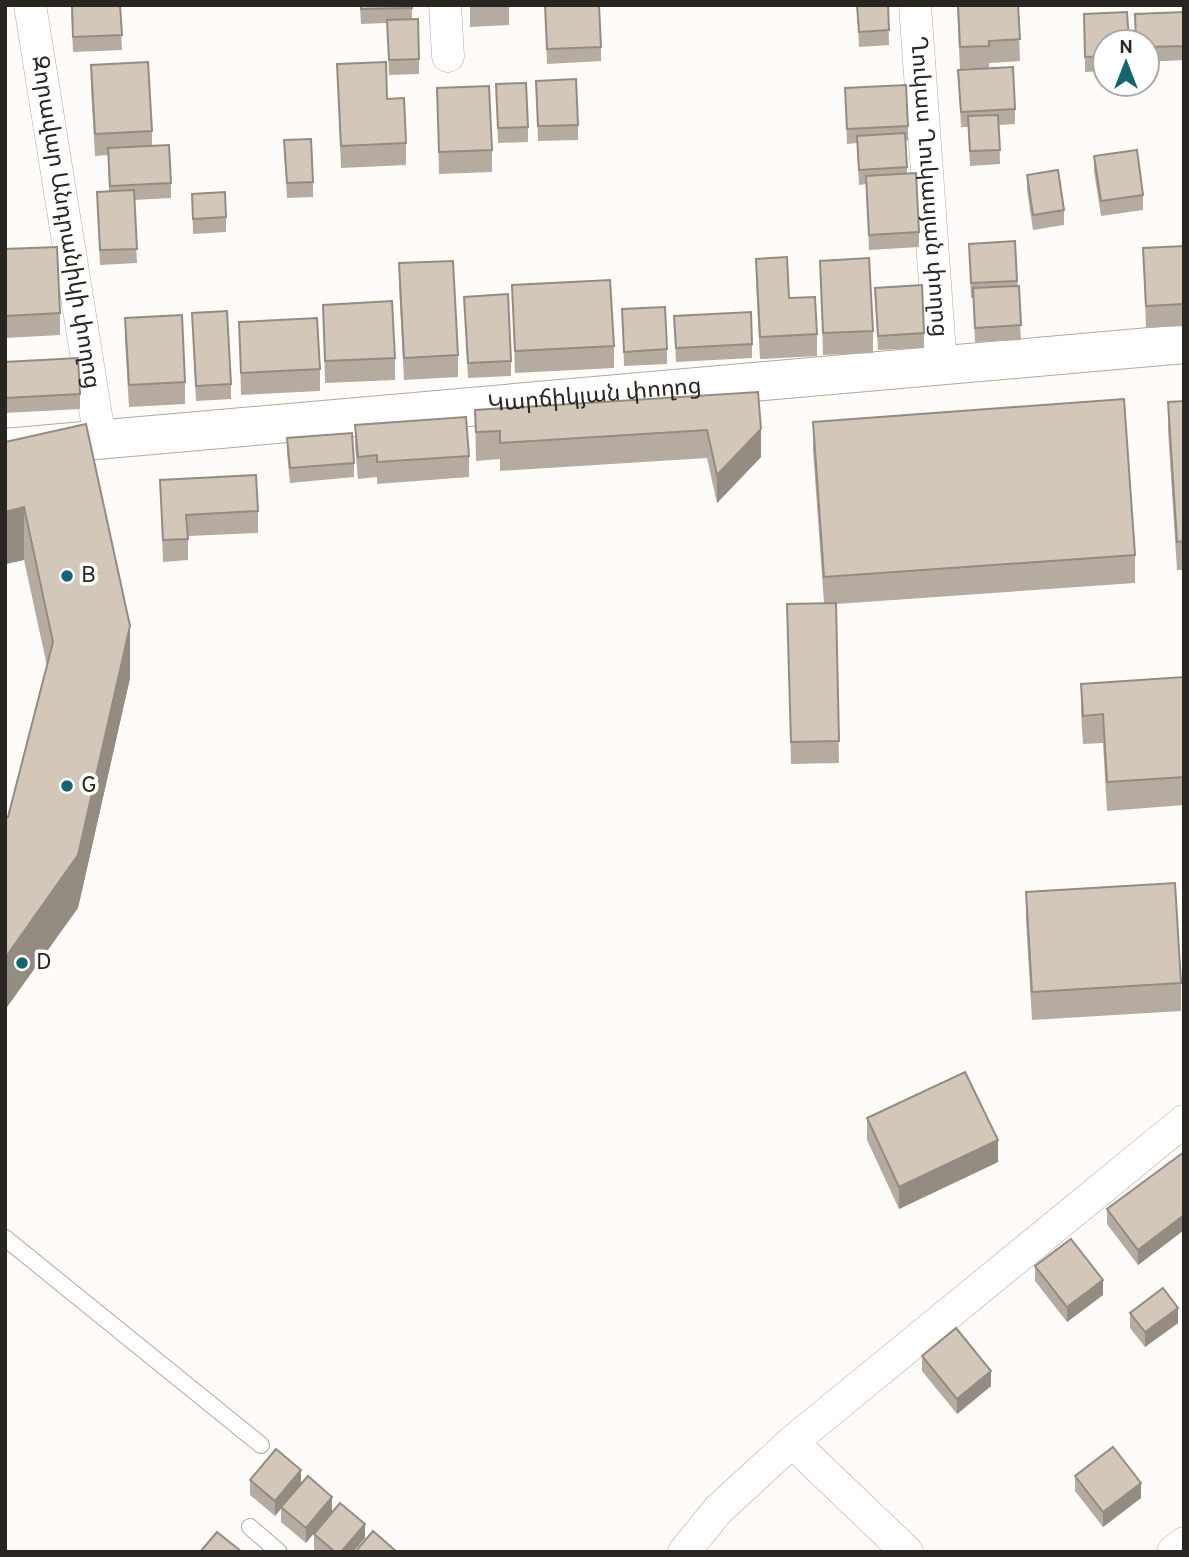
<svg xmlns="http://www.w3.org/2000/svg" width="1189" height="1557" viewBox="0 0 1189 1557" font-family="Overpass,'Noto Sans Armenian',sans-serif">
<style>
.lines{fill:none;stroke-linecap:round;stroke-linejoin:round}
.service-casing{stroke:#b3a79b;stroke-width:18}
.minor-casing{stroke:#b3a79b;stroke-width:33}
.tertiary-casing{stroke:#b3a79b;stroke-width:40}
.service{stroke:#fff;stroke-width:16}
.minor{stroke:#fff;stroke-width:32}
.tertiary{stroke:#fff;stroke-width:38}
.wall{fill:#b5aba0}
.shaded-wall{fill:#948b82}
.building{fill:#d3c7ba;stroke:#948b82;stroke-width:2}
.poi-dot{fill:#17646e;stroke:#fff;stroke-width:2.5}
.labels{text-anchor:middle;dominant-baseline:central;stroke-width:7;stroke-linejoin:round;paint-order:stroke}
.street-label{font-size:23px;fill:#292520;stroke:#fff}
.poi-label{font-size:23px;fill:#292520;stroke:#fff;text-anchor:start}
</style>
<rect width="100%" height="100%" fill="#fefbf8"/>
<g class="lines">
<defs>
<g id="service">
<path d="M5,1238l256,207"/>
<path d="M250,1527l29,25"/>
</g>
<g id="minor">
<path id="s1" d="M30,5l70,435"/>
<path d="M445,5l3,51"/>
<path id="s2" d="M915,5l26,362"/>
<path d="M792,1442l115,110"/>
<path d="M684,1552l34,-42 74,-68 392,-321"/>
<path d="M1173,1552l11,-9"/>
</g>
<g id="tertiary">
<path id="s3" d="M5,448l1179,-104"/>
</g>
</defs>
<use href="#service" class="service-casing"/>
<use href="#minor" class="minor-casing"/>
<use href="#tertiary" class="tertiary-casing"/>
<use href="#service" class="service"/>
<use href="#minor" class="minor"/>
<use href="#tertiary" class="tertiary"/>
</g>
<g class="wall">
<path d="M71,5h49l2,45 -49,2z"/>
<path d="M360,5h52v14l7,40v15l-30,1 -2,-52 -26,1z"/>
<path d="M470,5h39v20l-39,2z"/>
<path d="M545,5l56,42v14l-54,3z"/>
<path d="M857,5h31l1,40 -30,2z"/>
<path d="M957,5h61l2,56 -31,2v5l-29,1z"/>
<path d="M1184,12v48l-37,2v-20h-11l-1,-28z"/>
<path d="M1084,14l21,28v29l-20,1z"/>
<path d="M337,64l69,79v22l-65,3z"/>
<path d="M91,65l61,66v15l19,37v15l-37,2 3,63 -37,2 -3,-73 12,-1 -1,-36 -13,1 -4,-69z"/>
<path d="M958,70l57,39v15l-16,1 1,39 -30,2 -2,-39h-7z"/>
<path d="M536,81l42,44v15l-40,1z"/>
<path d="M496,84l32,43v15l-30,1z"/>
<path d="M437,88l55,62v22l-53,2z"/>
<path d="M845,88l63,38v14l-2,1 1,33 12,58v15l-50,3 -3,-66 -7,1 -2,-42 -10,1z"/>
<path d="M284,140l29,42v15l-26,1z"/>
<path d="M1094,156l49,39v15l-42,6 -7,-45z"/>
<path d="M1027,175l37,35v15l-31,5 -6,-40z"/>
<path d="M192,194l34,23v15l-33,2z"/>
<path d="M1015,241l6,99 -46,2 -2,-44h-2l-2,-54z"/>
<path d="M1184,246v80l-38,2 -3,-80z"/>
<path d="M5,249l55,64v22l-55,3z"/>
<path d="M756,259l61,75v22l-57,3 -4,-78z"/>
<path d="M820,261l53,70v22l-50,2z"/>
<path d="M399,263l59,92v22l-54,3 -5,-95z"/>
<path d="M512,285l102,61v22l-99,5z"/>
<path d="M875,288l49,45v15l-46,2z"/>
<path d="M464,297l47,64v15l-43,2z"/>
<path d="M323,305l72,53v22l-70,3z"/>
<path d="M622,309l45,40v15l-43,2z"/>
<path d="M192,313l39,71v15l-35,2z"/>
<path d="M674,316l78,28v14l-76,4z"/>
<path d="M125,318l60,64v22l-56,3 -4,-67z"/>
<path d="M239,322l81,47v22l-79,4z"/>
<path d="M5,362l75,32v15l-75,4z"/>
<path d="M758,392l3,65 -44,46 -10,-45 -207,13v-12l-24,2 -1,-51z"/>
<path d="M1184,401v169h-7l-9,-140v-28z"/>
<path d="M813,422l322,133v28l-299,21 3,159 -48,1 -4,-160 37,-1 -11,-153z"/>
<path d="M355,425l114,31v21l-92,7v-7l-19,2 -3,-32z"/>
<path d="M287,438l67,25v14l-64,6 -3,-30z"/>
<path d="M5,442l125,236 -52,230 -70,-91 39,-151 -23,-106 -19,4z"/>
<path d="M160,480l98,31v22l-70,3v24l-25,2z"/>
<path d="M1184,677v128l-77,6 -4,-68 -20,1 -2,-31v-29z"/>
<path d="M1026,892l155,91v28l-149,9 -6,-100z"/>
<path d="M867,1118l131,44 -99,47 -32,-69z"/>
<path d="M1184,1152v78l-46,35 -31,-41v-15z"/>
<path d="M1035,1266l68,29 -36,27 -32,-41z"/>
<path d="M1130,1313l48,10 -33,24 -15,-19z"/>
<path d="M922,1356l69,30 -34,28 -35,-43z"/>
<path d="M308,1476l-2,67 -25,-21v-14l-6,8 -25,-21v-15l51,4z"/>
<path d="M1075,1476l66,22 -38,29 -28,-36z"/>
<path d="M314,1534l51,4 -12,14h-36l-3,-3z"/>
</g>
<g class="shaded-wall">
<path d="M761,429v28l-44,46v-28z"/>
<path d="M24,507v53l-19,4v-52z"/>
<path d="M130,626v52l-52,230 -73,102v-52z"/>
<path d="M998,1140v22l-99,47v-22z"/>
<path d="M1184,1215v15l-46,35v-15z"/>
<path d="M1103,1280v15l-36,27v-15z"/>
<path d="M1178,1308v15l-33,24v-15z"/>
<path d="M991,1371v15l-34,28v-15z"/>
<path d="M301,1470v15l-26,31v-15z"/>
<path d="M1141,1483v15l-38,29v-15z"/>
<path d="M332,1497v15l-26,31v-15z"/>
<path d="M365,1524v14l-12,14h-12z"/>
</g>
<g class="building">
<path d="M72,5h48l2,30 -49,2z"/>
<path d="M361,5h51v3l-51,1z"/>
<path d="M545,5h54l2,42 -54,2z"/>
<path d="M857,5h31l1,25 -30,2z"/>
<path d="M958,5h60l2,34 -31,2v5l-29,1z"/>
<path d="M1127,12l2,30h-24v14l-20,1 -1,-43z"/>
<path d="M1184,12v34l-37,1v-5h-11l-1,-28z"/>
<path d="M418,19l1,40 -30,1 -2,-40z"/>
<path d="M148,62l4,69 -57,3 -4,-69z"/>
<path d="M386,62l1,37 17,-1 2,45 -65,3 -4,-82z"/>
<path d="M1013,67l2,42 -54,3 -3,-42z"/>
<path d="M576,79l2,46 -40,1 -2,-45z"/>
<path d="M526,83l2,44 -30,1 -2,-44z"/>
<path d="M906,85l2,41 -61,3 -2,-41z"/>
<path d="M489,86l3,64 -53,2 -2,-64z"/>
<path d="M998,115l2,35 -30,1 -2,-35z"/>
<path d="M905,133l2,34 -48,3 -2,-34z"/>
<path d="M311,139l2,43 -26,1 -3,-43z"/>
<path d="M169,145l2,38 -61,3 -2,-38z"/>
<path d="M1137,150l6,45 -42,6 -7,-45z"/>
<path d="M1058,170l6,40 -31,5 -6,-40z"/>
<path d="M916,173l3,59 -50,3 -3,-59z"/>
<path d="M134,190l3,59 -37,1 -3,-58z"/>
<path d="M225,192l1,25 -33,2 -1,-25z"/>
<path d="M1015,241l2,40 -46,2 -2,-39z"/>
<path d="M1184,246v58l-38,2 -3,-58z"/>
<path d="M57,247l3,66 -55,3v-67z"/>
<path d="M787,257l2,41 26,-1 2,37 -57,3 -4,-78z"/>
<path d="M869,258l4,73 -50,2 -3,-72z"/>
<path d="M453,261l5,94 -54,3 -5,-95z"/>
<path d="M610,280l4,66 -99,5 -3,-66z"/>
<path d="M922,285l2,48 -46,3 -3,-48z"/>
<path d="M1019,286l2,39 -46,3 -2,-40z"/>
<path d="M508,294l3,67 -43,2 -4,-66z"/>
<path d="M392,301l3,57 -70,3 -2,-56z"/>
<path d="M665,307l2,42 -43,3 -2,-43z"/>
<path d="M227,311l4,73 -35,2 -4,-73z"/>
<path d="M751,312l1,32 -76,4 -2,-32z"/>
<path d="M182,315l3,67 -56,3 -4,-67z"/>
<path d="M317,318l3,51 -79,4 -2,-51z"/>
<path d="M78,358l2,36 -75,4v-36z"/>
<path d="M758,392l3,37 -44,46 -10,-45 -207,13v-12l-24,1 -1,-22z"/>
<path d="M1124,399l11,156 -311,22 -11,-155z"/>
<path d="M1184,401v140l-7,1 -9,-140z"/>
<path d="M466,417l3,39 -92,6v-7l-19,2 -3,-32z"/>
<path d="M86,424l44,202 -52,229 -73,103v-138l3,-3 45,-175 -29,-135 -19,5v-70z"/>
<path d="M352,433l2,30 -64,5 -3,-30z"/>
<path d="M256,475l2,36 -72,4 2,24 -25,1 -3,-60z"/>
<path d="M836,603l3,138 -48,1 -4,-138z"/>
<path d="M1184,677v100l-77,5 -4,-68 -20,2 -2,-32z"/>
<path d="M1175,883l6,100 -149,9 -6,-100z"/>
<path d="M965,1072l33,68 -99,47 -32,-69z"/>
<path d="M1184,1152v63l-46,35 -31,-41z"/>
<path d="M1071,1239l32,41 -36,27 -32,-41z"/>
<path d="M1163,1288l15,20 -33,24 -15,-19z"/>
<path d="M956,1328l35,43 -34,28 -35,-43z"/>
<path d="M1113,1447l28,36 -38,29 -28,-36z"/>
<path d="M276,1449l25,21 -26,31 -25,-21z"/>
<path d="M308,1476l24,21 -26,31 -25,-21z"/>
<path d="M340,1503l25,21 -24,28h-6l-21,-18z"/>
<path d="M373,1531l24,21h-42z"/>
<path d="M217,1532l25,20h-42z"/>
</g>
<g class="poi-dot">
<circle cx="67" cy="576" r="7"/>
<circle cx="67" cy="786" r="7"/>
<circle cx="22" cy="963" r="7"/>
</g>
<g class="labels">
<g class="street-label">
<text stroke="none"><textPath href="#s2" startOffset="182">Ղուկաս Ղուկասյան փողոց</textPath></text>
<text stroke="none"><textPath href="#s1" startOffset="220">Զորավար Անդրանիկի փողոց</textPath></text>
<text stroke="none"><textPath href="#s3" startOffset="592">Կարճիկյան փողոց</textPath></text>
</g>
<g class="poi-label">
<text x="81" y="576">B</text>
<text x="81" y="786">G</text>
<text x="36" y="963">D</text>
</g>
</g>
<rect width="1189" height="1557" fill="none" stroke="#292520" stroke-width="14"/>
<g transform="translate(1126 63)"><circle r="33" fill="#ffffff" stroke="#a9a8a6" stroke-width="2"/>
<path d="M0-5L12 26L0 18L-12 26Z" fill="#17646e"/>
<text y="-10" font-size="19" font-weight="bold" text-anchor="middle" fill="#292520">N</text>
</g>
</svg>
